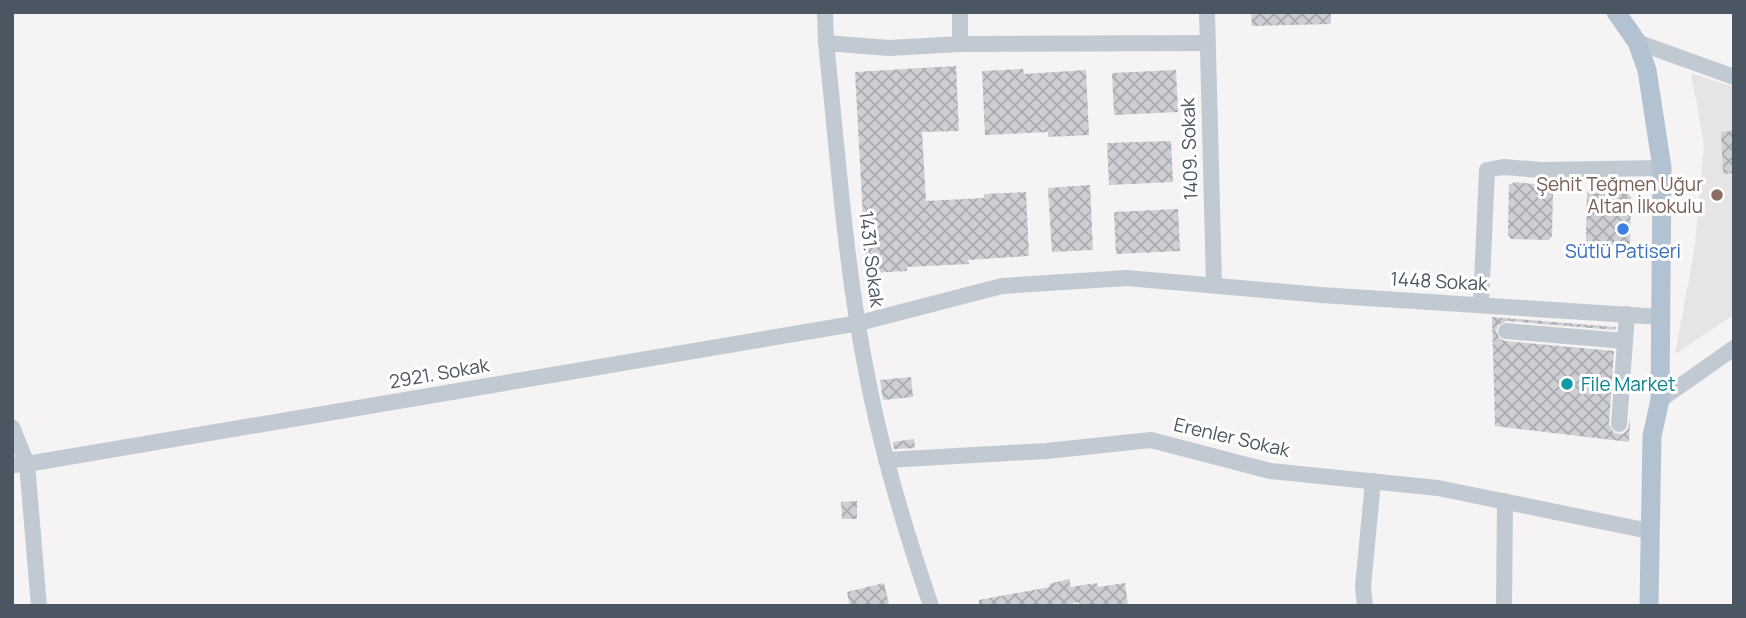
<svg xmlns="http://www.w3.org/2000/svg" width="1746" height="618" viewBox="0 0 1746 618" font-family="Manrope,sans-serif">
<style>
.education{fill:#e6e4e5}
.building{fill:url(#building-cross-hatch)}
.lines{fill:none;stroke-linecap:round;stroke-linejoin:round}
.minor{stroke:#c1cad2;stroke-width:16}
.major{stroke:#b3c2d1;stroke-width:19}
.education-dot{fill:#8d6e63;stroke:#fff;stroke-width:2.5}
.shop-dot{fill:#3f7fe0;stroke:#fff;stroke-width:2.5}
.culture-dot{fill:#0f9aa8;stroke:#fff;stroke-width:2.5}
.labels{text-anchor:middle;dominant-baseline:central;stroke-width:6;stroke-linejoin:round;paint-order:stroke}
.street-label{font-size:19px;fill:#4a5661;stroke:#fff}
.education-label{font-size:19px;fill:#785e54;stroke:#fff;text-anchor:end}
.shop-label{font-size:19px;fill:#366cbe;stroke:#fff}
.culture-label{font-size:19px;fill:#0d838f;stroke:#fff;text-anchor:start}
</style>
<defs>
<pattern id="building-cross-hatch" width="8" height="8" patternUnits="userSpaceOnUse" patternTransform="scale(1.75)"><rect width="8" height="8" fill="#cdcfd5"/><path d="M0 0l8 8M0 8l8-8" fill="none" stroke="#a8abb0"/></pattern>
</defs>
<rect width="100%" height="100%" fill="#f5f3f3"/>
<path class="education" d="M1691,73l43,14v228l-59,39 20,-108 9,-102z"/>
<g class="building">
<path d="M1251,12h80v12l-79,2z"/>
<path d="M956,66l3,65 -37,1 4,69 58,-3v-4l42,-2 3,64 -61,4 1,4 -62,3v4l-41,2 -11,-201z"/>
<path d="M1023,69l1,5 62,-4 3,65 -41,2v-5l-63,3 -3,-64z"/>
<path d="M1176,70l2,42 -64,3 -2,-42z"/>
<path d="M1734,131v42l-11,1 -2,-42z"/>
<path d="M1171,141l2,41 -64,3 -2,-42z"/>
<path d="M1515,182l33,4 5,5 -1,45 -3,4 -38,-1 -3,-5 1,-49z"/>
<path d="M1090,185l3,65 -41,2 -4,-64z"/>
<path d="M1593,189l33,4 5,4 -1,46 -3,4 -38,-1 -3,-5 1,-49z"/>
<path d="M1178,209l2,42 -64,3 -2,-42z"/>
<path d="M1492,317l124,10 -1,3 -108,-9 -9,4 -2,6 4,8 5,2 109,10 -5,73 5,9 9,1 5,-5 2,-12 -1,25 -134,-16z"/>
<path d="M911,377l2,20 -30,3 -3,-20z"/>
<path d="M914,439l1,9 -21,1 -1,-7z"/>
<path d="M857,501v18h-15l-1,-17z"/>
<path d="M1069,579l2,8 26,-4 1,4 27,-4 3,23h-48l-1,-4 -17,4h-83v-6l71,-13 -1,-3z"/>
<path d="M884,583l5,21 -39,2 -3,-14z"/>
</g>
<g class="lines">
<g class="minor">
<path d="M825,12l1,31"/>
<path d="M960,12v32"/>
<path d="M1207,12l7,272"/>
<path d="M1637,42l97,35"/>
<path d="M1481,304l6,-134 16,-3 39,3 120,-2"/>
<path d="M1506,331l119,10"/>
<path d="M1660,400l74,-52"/>
<path d="M1619,424l8,-110"/>
<path d="M12,427l15,37 12,142"/>
<path d="M886,460l160,-9 105,-11 119,31 168,17 211,43"/>
<path d="M12,465l15,-1 832,-141 143,-37 125,-8 194,17 340,22"/>
<path d="M931,606c-26,-76 -49,-152 -64,-231 -22,-109 -29,-221 -41,-332l63,5 71,-4 247,-1"/>
<path d="M1365,606l-2,-19 10,-106"/>
<path d="M1504,606l1,-105"/>
</g>
<path class="major" d="M1616,12l21,30 10,28 15,98 -2,232 -8,36 -3,170"/>
</g>
<circle class="education-dot" cx="1717" cy="195" r="7"/>
<circle class="shop-dot" cx="1623" cy="229" r="7"/>
<circle class="culture-dot" cx="1567" cy="384" r="7"/>
<g class="labels">
<g class="street-label">
<text transform="translate(1189 149) rotate(-92)">1409. Sokak</text>
<text transform="translate(872 259) rotate(83)">1431. Sokak</text>
<text transform="translate(1439 281) rotate(3)">1448 Sokak</text>
<text transform="translate(439 373) rotate(-10)">2921. Sokak</text>
<text transform="translate(1232 437) rotate(13)">Erenler Sokak</text>
</g>
<g class="education-label">
<text x="1703" y="184">Şehit Teğmen Uğur<tspan x="1703" dy="22">Altan İlkokulu</tspan></text>
</g>
<g class="shop-label">
<text x="1623" y="251">Sütlü Patiseri</text>
</g>
<g class="culture-label">
<text x="1581" y="384">File Market</text>
</g>
</g>
<rect width="1746" height="618" fill="none" stroke="#4a5661" stroke-width="28"/>
</svg>
